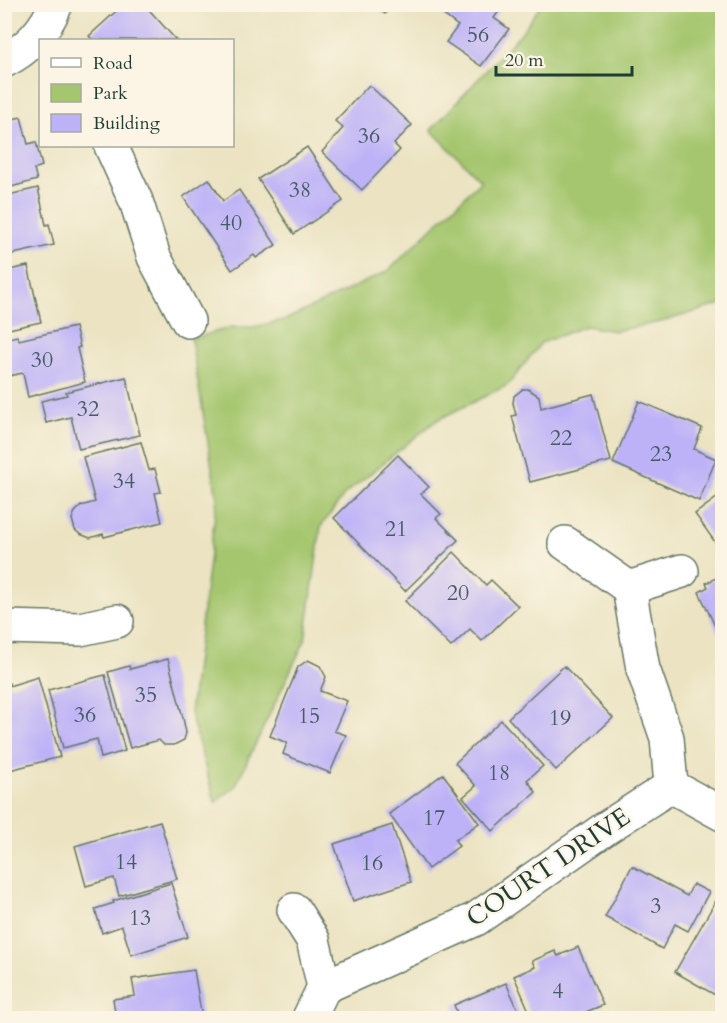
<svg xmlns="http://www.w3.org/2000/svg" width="727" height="1023" viewBox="0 0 727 1023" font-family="Cardo,serif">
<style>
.green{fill:#a5c66e;stroke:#628251;stroke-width:1.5}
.building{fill:#bdb2f7}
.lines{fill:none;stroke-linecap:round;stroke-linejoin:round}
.street-casing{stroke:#667765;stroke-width:36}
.street{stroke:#fff;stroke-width:33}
.labels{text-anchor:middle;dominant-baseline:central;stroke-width:4.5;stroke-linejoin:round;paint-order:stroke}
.number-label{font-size:22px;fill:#465a65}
.street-label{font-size:26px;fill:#1f3d34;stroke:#fcf5e5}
</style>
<rect width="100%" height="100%" fill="#fcf5e5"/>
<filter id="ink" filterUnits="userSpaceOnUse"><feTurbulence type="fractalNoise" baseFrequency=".0167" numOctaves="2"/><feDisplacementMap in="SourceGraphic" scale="12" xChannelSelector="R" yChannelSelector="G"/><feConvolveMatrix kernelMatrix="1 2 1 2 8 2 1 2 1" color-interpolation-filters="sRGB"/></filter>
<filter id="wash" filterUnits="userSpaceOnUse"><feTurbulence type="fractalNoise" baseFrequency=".008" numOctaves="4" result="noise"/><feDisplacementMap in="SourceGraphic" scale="24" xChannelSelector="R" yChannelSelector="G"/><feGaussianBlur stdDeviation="1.35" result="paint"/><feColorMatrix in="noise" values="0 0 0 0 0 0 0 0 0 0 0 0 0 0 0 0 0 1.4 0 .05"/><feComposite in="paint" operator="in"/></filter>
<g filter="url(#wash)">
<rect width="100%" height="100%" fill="#ebe3c1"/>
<path class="green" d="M541,5h181v299l-61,18 -46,9 -30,-5 -44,17 -33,42 -71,35 -92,74 -24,32 -16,114 -70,147 -20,15 -25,-89 27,-215 -26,-159 41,-12h22l33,-8 101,-48 93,-90 -50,-51 90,-97z"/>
<g id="blocks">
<g class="building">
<path d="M124,4h20l32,36h-83l-4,-4z"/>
<path d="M373,4h20l-8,10z"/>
<path d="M429,4h75l-10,14 15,11 -28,37 -35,-24 12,-16z"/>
<path d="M369,85l43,40 -18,19 6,6 -38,40 -40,-38 21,-24 -8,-7z"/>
<path d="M21,117l7,27 8,-2 6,24 -8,3 3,11 -33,9v-68z"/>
<path d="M307,147l36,54 -49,33 -36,-55z"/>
<path d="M209,179l14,22 16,-11 37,55 -20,13 -2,-3 -22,15 -49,-73z"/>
<path d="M38,188l8,37 3,-1 5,21 -50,11v-60z"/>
<path d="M28,266l13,56 -37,8v-59z"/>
<path d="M75,327l5,20 -3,1 8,34 -57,15 -5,-24 -19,4v-38l13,-3 2,4z"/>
<path d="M126,377l14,58 -61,14 -8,-32 -25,6 -5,-22 26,-6 -1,-3z"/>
<path d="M523,389h5l11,7 2,12 52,-14 18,67 -81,21 -18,-66 4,-1 -3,-12 1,-7z"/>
<path d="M639,401l63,27 -8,21 22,10 -17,42 -86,-38z"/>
<path d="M141,442l8,28 6,-1 6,23 -6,1 7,29 -58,15 -1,-3 -13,4 -10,-4 -5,-4 -3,-11 3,-7 6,-6 14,-4 -12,-45z"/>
<path d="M398,455l31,32 -8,7 20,20 -5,4 22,22 -53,51 -71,-73z"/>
<path d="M722,494v58l-27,-38z"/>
<path d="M454,552l32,33 5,-5 27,26 -36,35 -12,-12 -19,18 -46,-46z"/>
<path d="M722,575v66l-23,-49 9,-5 -2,-4z"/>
<path d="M168,659l15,59 3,15 -2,7 -10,5h-10l-5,-5 -29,8 -22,-76 21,-6 1,3z"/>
<path d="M308,660l12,6 6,11 -6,14 27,10 -13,30 12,4 -16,38 -47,-19 4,-11 -17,-7 28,-69z"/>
<path d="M564,666l49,52 -57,52 -48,-52z"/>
<path d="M105,675l20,76 -24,7 -4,-19 -34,9 -15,-58z"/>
<path d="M38,677l22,80 -54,14 -1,-87 4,-1v3z"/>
<path d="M501,720l42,46 -16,14 9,12 -43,39 -30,-34 13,-11 -21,-23z"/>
<path d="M443,774l36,49 -24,17 4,6 -31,23 -39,-55z"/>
<path d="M160,821l17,58 -58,17 -5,-18 -28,8 -11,-40z"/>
<path d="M392,825l19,57 -58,19 -19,-57z"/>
<path d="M632,866l55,30 6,-12 16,8 -21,39 -13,-7 -13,25 -57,-32z"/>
<path d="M171,883l17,54 -57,18 -9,-29 -20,7 -7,-24 19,-6 -1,-2z"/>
<path d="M718,897l4,3v99l-47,-27z"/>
<path d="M578,947l25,58 -32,13h-39l-18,-42 21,-9 -3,-6 23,-10 3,5z"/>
<path d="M194,970l8,48h-86l-3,-19 22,-3 -3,-17z"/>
<path d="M506,983l16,35h-63l-5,-13z"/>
</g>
</g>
</g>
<g filter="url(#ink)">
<use href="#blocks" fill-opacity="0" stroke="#667765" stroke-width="1.5"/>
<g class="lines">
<defs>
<g id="street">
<path d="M4,61c24,-12 42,-32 52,-57"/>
<path d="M111,146l25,55 18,56 34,64"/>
<path d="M565,543l64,45 14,81 24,69 4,48"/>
<path d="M629,588l53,-17"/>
<path d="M4,627l76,2 37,-8"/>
<path d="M671,786l51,28"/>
<path d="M294,910l19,30 11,47 -15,31"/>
<path d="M324,987l152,-68 130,-91 65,-42"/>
</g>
</defs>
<use href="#street" class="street-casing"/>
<use href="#street" class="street"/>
</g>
</g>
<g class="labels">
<g class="number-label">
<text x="478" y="35">56</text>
<text x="369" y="136">36</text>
<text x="300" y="190">38</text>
<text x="231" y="223">40</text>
<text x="42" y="360">30</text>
<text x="88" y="409">32</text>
<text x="561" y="438">22</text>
<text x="661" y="454">23</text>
<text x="124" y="481">34</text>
<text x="396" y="529">21</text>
<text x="458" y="593">20</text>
<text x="146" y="695">35</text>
<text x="85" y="715">36</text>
<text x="309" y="716">15</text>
<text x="560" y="718">19</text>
<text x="499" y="773">18</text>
<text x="434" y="818">17</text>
<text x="126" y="862">14</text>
<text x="372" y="863">16</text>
<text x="656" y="906">3</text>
<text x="140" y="918">13</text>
<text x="558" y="991">4</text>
</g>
<g class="street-label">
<text transform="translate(548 867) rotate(-34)">COURT DRIVE</text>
</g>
</g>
<rect width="727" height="1023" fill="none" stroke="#fcf5e5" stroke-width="24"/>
<rect x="39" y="39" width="195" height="108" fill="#fcf5e5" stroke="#a4ab9e" stroke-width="1.5"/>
<rect x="51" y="58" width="30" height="9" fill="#ffffff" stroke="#a4ab9e" stroke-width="1.5"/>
<text x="93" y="69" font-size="18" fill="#1f3d34">Road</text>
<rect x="51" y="84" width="30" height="18" fill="#a5c66e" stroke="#a4ab9e" stroke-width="1.5"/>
<text x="93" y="99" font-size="18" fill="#1f3d34">Park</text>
<rect x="51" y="114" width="30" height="18" fill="#bdb2f7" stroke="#a4ab9e" stroke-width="1.5"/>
<text x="93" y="129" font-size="18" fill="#1f3d34">Building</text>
<path d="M496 66v9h136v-9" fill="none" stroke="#1f3d34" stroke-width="3"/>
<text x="505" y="66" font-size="18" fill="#1f3d34" stroke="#fcf5e5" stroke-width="4.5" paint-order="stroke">20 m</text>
</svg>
